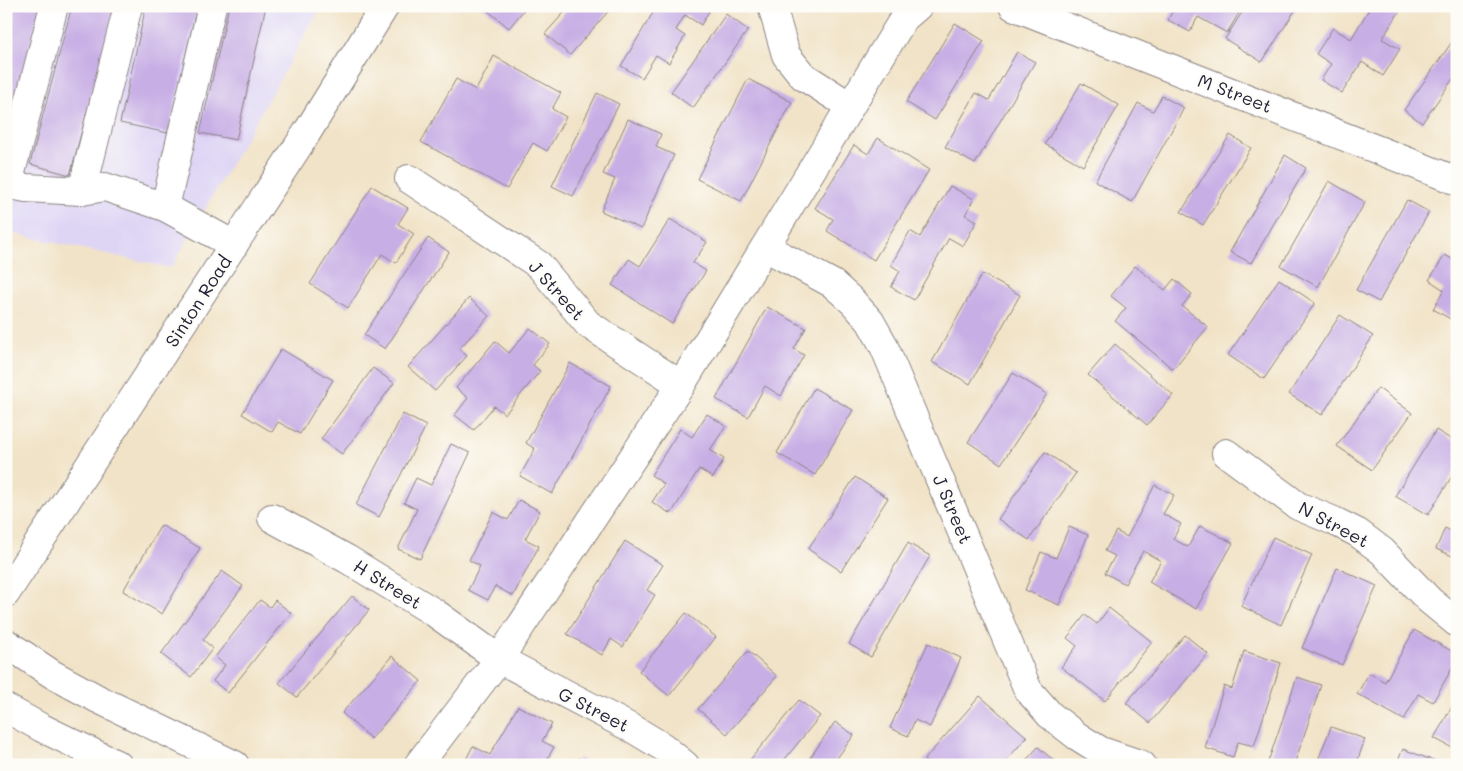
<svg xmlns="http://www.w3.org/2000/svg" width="1463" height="771" viewBox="0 0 1463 771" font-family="Mali,sans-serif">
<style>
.built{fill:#ded5f5}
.building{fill:#c7aee5}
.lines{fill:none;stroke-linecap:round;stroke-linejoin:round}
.minor-casing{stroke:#8a8281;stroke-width:30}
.minor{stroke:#fff;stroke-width:28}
.labels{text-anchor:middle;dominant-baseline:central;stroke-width:5;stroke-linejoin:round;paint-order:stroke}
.street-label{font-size:18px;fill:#22223b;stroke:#fdfcf7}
</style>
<rect width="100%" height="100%" fill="#fdfcf7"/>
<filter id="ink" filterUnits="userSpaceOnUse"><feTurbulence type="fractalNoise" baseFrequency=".02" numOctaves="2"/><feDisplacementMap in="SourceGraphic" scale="10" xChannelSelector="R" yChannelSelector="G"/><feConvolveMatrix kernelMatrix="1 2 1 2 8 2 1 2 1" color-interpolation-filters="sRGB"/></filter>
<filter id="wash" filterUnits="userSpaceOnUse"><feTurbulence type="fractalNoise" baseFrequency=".0096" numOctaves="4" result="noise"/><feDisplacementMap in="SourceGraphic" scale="20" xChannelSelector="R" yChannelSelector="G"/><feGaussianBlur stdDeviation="1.12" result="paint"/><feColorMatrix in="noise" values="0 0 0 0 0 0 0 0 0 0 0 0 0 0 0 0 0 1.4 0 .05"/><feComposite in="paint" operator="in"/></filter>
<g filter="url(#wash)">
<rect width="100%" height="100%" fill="#f1e3c7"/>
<path class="built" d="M6,6h316l-151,262 -165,-36z"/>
<g id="blocks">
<g class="building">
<path d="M6,6h33l-32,134h-1z"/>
<path d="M72,6h43l-45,169 -40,-11z"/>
<path d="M146,6h51l-29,127 -48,-10z"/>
<path d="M229,6h37l-30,134 -36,-7z"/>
<path d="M482,6h45l-18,22z"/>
<path d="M570,6h43l-43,49 -25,-21z"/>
<path d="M657,6h55l-11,19 -16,-10 -9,15 9,6 -16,27 -13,-8 -14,23 -21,-12z"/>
<path d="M1175,6h68l-16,27 -29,-16 -8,15 -22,-12z"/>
<path d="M1246,6h52l-36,56 -37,-23z"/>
<path d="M1371,6h32l-21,33 18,10 -17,27 -21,-14 -20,31 -21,-13 10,-16 -15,-10 17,-26 18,11z"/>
<path d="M726,14l22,16 -55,78 -22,-16z"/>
<path d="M955,23l29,18 -49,79 -29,-18z"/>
<path d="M1457,35v38l-35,50 -18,-13z"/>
<path d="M1017,52l18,10 -60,102 -30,-17 31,-54 13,7z"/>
<path d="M494,56l67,37 -9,16 14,8 -19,34 -14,-8 -26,46 -86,-47 35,-63 20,11z"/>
<path d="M748,79l44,23 -51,99 -44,-22z"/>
<path d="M1081,83l38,22 -36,61 -38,-22z"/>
<path d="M597,93l22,11 -46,92 -21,-10z"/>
<path d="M1162,96l22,12 -52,94 -37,-21 43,-78 15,8z"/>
<path d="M628,119l33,15 -5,13 18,8 -33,74 -40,-18 14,-32 -12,-5z"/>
<path d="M1230,135l21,13 -48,77 -22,-13z"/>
<path d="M878,138l51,32 -55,90 -47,-29 6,-12 -18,-11 39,-63 14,9z"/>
<path d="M1285,155l21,13 -55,95 -21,-11z"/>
<path d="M1329,181l36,21 -47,85 -37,-21z"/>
<path d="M372,186l36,22 -10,16 16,10 -18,29 -14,-9 -34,54 -38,-24z"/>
<path d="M950,186l24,13 -9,16 12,6 -14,25 -14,-8 -35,62 -23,-13 9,-16 -9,-6 19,-34 10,6z"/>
<path d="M1407,200l22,12 -50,90 -23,-12z"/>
<path d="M670,219l37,23 -14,21 13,8 -34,53 -60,-39 17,-26 11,7z"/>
<path d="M428,238l21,14 -64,97 -21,-14z"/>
<path d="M1445,255l12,7v53l-3,6 -21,-12 11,-19 -15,-10z"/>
<path d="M1135,266l30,24 9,-11 18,15 -10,12 26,21 -35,42 -58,-48 11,-13 -15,-12z"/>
<path d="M982,274l38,21 -50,89 -38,-22z"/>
<path d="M1279,279l36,24 -51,76 -36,-24z"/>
<path d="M469,298l20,18 -30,33 8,7 -32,35 -27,-24z"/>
<path d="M767,307l39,21 -12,21 10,6 -23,41 -16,-10 -17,31 -32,-18z"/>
<path d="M1340,315l33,21 -51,79 -33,-21z"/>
<path d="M530,328l20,16 -17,21 7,6 -35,43 -11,-8 -20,24 -19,-15 13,-17 -12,-10 39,-47 14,12z"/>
<path d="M1115,344l58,51 -26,30 -59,-50z"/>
<path d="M281,349l52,31 -33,54 -22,-12 -6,10 -30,-18z"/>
<path d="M570,363l41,23 -59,108 -32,-18 15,-27 -9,-6z"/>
<path d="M373,368l21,15 -52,71 -21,-15z"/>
<path d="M1013,373l34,21 -46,70 -33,-22z"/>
<path d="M814,388l39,22 -38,65 -38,-22z"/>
<path d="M1378,388l34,25 -40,57 -35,-24z"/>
<path d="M403,414l23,12 -47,91 -23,-12z"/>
<path d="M707,414l19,12 -16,24 14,9 -11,19 -14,-9 -28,45 -19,-12 12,-18 -13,-9 29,-46 12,8z"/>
<path d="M1436,430l21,13v25l-29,47 -33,-19z"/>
<path d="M451,444l19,9 -50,106 -22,-10 19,-40 -13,-6 12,-25 15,7z"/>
<path d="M1045,452l31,21 -47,67 -31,-21z"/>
<path d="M855,477l33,21 -47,73 -33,-22z"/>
<path d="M1155,485l19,10 -11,19 18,10 -8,15 15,8 12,-21 33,17 -37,66 -47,-27 12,-21 -18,-10 -18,33 -20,-11 10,-17 -10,-5 11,-20 11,6z"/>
<path d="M519,500l21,11 -15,28 14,7 -26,50 -18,-10 -7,14 -20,-10 12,-24 -11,-6 24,-48 15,8z"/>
<path d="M161,525l39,23 -38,66 -39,-23z"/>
<path d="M1069,527l19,8 -29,70 -34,-15 16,-38 15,6z"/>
<path d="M1445,528l12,6v24l-21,-9z"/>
<path d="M1273,537l39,18 -31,70 -40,-19z"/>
<path d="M625,541l38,24 -16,25 8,5 -32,52 -12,-8 -9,16 -35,-21z"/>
<path d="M908,543l22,13 -59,101 -22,-13z"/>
<path d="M1337,568l40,18 -35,79 -40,-17z"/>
<path d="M222,571l21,15 -40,54 10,8 -22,29 -30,-23z"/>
<path d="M352,596l17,14 -72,87 -18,-14z"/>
<path d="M260,600l10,7 5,-7 16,13 -63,80 -15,-12 12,-16 -10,-8z"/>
<path d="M1109,608l43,34 -47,59 -44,-34 16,-21 -10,-8 18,-23 12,9z"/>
<path d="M686,613l30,24 -47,59 -30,-25z"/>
<path d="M1414,630l43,24v5l-24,43 -15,-8 -14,26 -47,-26 12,-21 16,9z"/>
<path d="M1185,635l23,19 -58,69 -24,-20z"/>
<path d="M928,643l33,15 -31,69 -15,-7 -7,16 -18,-8z"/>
<path d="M748,651l29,25 -50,58 -29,-25z"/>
<path d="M1244,651l37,12 -27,83 -16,-4 -5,15 -28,-9 19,-62 8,3z"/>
<path d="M392,656l29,25 -50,58 -29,-26z"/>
<path d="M1297,677l24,8 -27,80h-27z"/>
<path d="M980,696l47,41 -25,28h-73l-5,-5z"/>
<path d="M1457,698v51l-1,1 -22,-12z"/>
<path d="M799,700l21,16 -40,49h-26l-5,-4z"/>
<path d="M518,706l34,18 -10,17 12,6 -10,18h-81l10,-19 17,9z"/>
<path d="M835,722l19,13 -22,30h-27z"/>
<path d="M1331,727l34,12 -9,26h-40z"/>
<path d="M1038,747l21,18h-37z"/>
<path d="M1403,749l42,16h-49z"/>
<path d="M579,758l11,7h-14z"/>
</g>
</g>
</g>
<g filter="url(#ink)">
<use href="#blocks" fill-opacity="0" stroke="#8a8281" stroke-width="1"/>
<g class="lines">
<defs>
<g id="minor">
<path d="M772,6l14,49 17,21 47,30"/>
<path d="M1013,6l444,175"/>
<path d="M409,179l130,86 49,59 93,61"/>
<path d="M6,184l20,4 56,3 23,-4 60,20 69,38"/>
<path d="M8,184l46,-178"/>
<path d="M82,191l46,-185"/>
<path d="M165,207l47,-201"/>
<path d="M765,247l68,37 19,17 18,20 13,23 145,346 22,25 27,21 24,15 41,14"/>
<path d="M1226,453l72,53 36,15 24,12 24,18 47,49 28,23"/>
<path d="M272,518l75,41 88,54 64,46 136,71 28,17 22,18"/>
<path d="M6,593l300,-459 79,-128"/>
<path d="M6,643l46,31 46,25 137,66"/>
<path d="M6,708l36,20 76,37"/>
<path d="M418,765l81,-106 182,-274 223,-367 14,-12"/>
</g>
</defs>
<use href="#minor" class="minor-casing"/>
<use href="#minor" class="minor"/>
</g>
</g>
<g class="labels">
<g class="street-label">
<text transform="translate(1235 93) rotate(21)">M Street</text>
<text transform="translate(557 290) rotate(48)">J Street</text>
<text transform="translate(198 301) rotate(-57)">Sinton Road</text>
<text transform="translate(953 509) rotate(67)">J Street</text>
<text transform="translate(1334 524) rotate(28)">N Street</text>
<text transform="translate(388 584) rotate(32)">H Street</text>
<text transform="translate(594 709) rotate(27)">G Street</text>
</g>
</g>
<rect width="1463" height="771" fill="none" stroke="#fdfcf7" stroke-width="25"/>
</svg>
